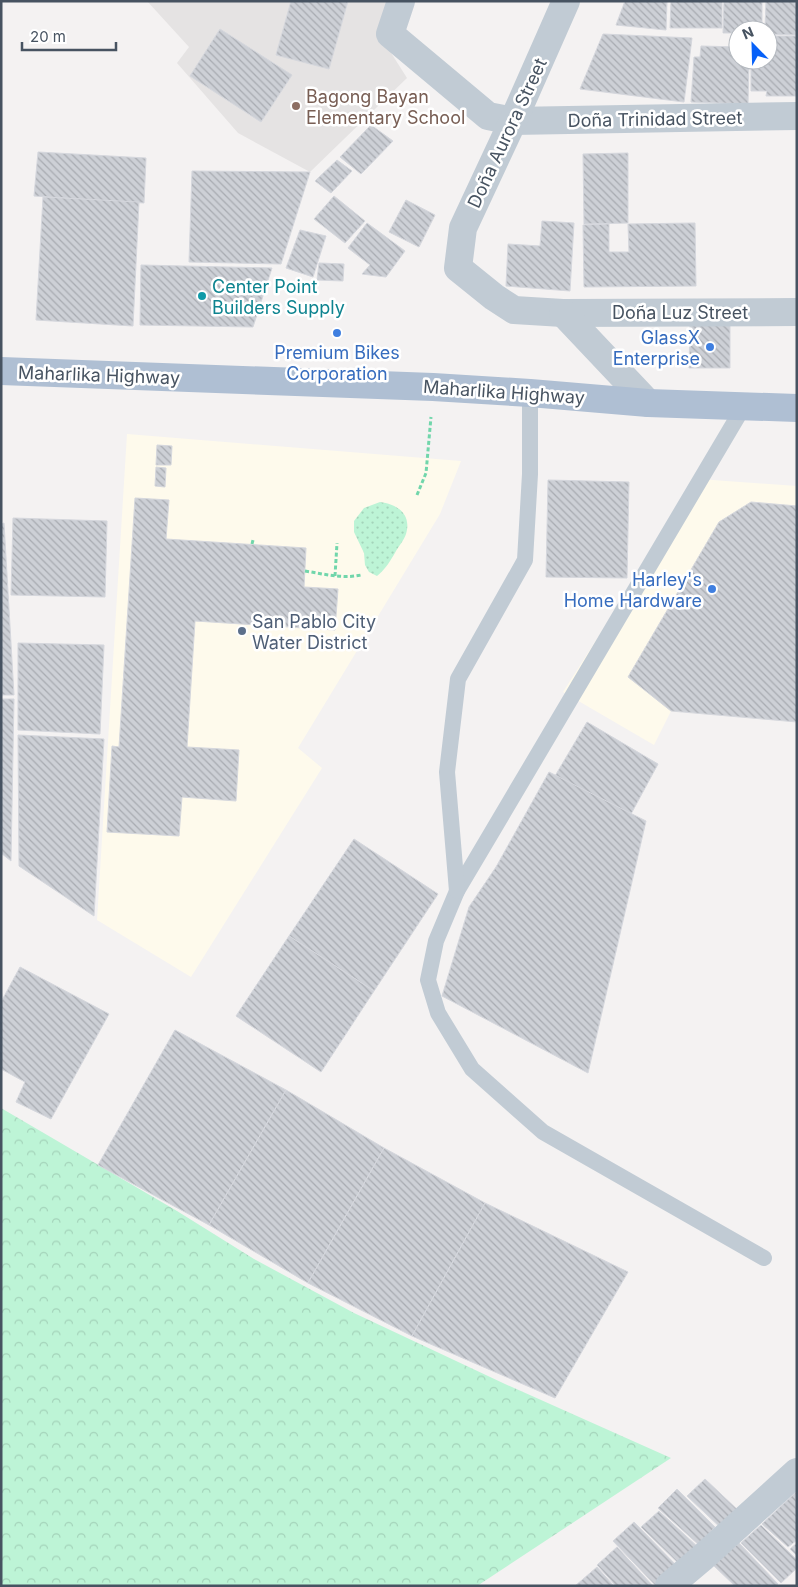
<svg xmlns="http://www.w3.org/2000/svg" width="798" height="1587" viewBox="0 0 798 1587" font-family="Inter,sans-serif">
<style>
.commercial{fill:#fefaec}
.education{fill:#e5e3e3}
.grass{fill:url(#grass-dots)}
.forest{fill:url(#forest-crowns)}
.building{fill:url(#building-back-hatch);stroke:#d5d7dd}
.lines{fill:none;stroke-linecap:round;stroke-linejoin:round}
.path{stroke:#71d6ab;stroke-width:3;stroke-dasharray:4 2.5;stroke-linecap:butt}
.service{stroke:#c1cbd4;stroke-width:16}
.minor{stroke:#c1cbd4;stroke-width:28}
.primary{stroke:#afbfd3;stroke-width:28}
.education-dot{fill:#8d6e63;stroke:#fff;stroke-width:2}
.culture-dot{fill:#0f9aa8;stroke:#fff;stroke-width:2}
.shop-dot{fill:#3f7fe0;stroke:#fff;stroke-width:2}
.service-dot{fill:#5c6f8a;stroke:#fff;stroke-width:2}
.labels{text-anchor:middle;dominant-baseline:central;stroke-width:5;stroke-linejoin:round;paint-order:stroke}
.education-label{font-size:18px;fill:#785e54;stroke:#fff;text-anchor:start}
.street-label{font-size:18px;fill:#475361;stroke:#fff}
.culture-label{font-size:18px;fill:#0d838f;stroke:#fff;text-anchor:start}
.shop-label{font-size:18px;fill:#366cbe;stroke:#fff;text-anchor:end}
.service-label{font-size:18px;fill:#4e5e75;stroke:#fff;text-anchor:start}
</style>
<defs>
<pattern id="grass-dots" width="8" height="8" patternUnits="userSpaceOnUse" patternTransform="scale(1.25)"><rect width="8" height="8" fill="#bdf4d6"/><path d="M2 2h.1M6 6h.1" fill="none" stroke="#a4d3ba" stroke-width="1.8" stroke-linecap="round"/></pattern>
<pattern id="forest-crowns" width="20" height="18" patternUnits="userSpaceOnUse" patternTransform="scale(1.25)"><rect width="20" height="18" fill="#bdf4d6"/><path d="M2 6a3 3 0 1 1 6 0M12 15a3 3 0 1 1 6 0" fill="none" stroke="#a4d3ba"/></pattern>
<pattern id="building-back-hatch" width="6" height="6" patternUnits="userSpaceOnUse" patternTransform="scale(1.25)"><rect width="6" height="6" fill="#cdd0d6"/><path d="M-1 5l2 2M0 0l6 6M5-1l2 2" fill="none" stroke="#a8abb1"/></pattern>
</defs>
<rect width="100%" height="100%" fill="#f4f2f2"/>
<g class="commercial">
<path d="M127,434l334,27 -21,53 -142,234 24,20 -131,209 -94,-57z"/>
<path d="M699,479l98,7v236l-126,-11 -17,34 -91,-53z"/>
</g>
<path class="education" d="M147,1h243l-2,47 19,30 -97,94 -72,-39 -61,-70 12,-16z"/>
<path class="grass" d="M380,502c17,2 32,12 26,32 -2,6 -7,12 -10,17 -5,9 -11,19 -19,25l-8,-4 -4,-7 -1,-12 -10,-21v-11l10,-13z"/>
<path class="forest" d="M1,1108l176,103 77,48 100,54 151,71 166,74 -194,128h-476z"/>
<g class="building">
<path d="M291,1h57l-19,68 -53,-14z"/>
<path d="M625,1h42l-1,29 -50,-5z"/>
<path d="M671,1h51v27h-52z"/>
<path d="M724,1h38v29h-24v3h-15z"/>
<path d="M766,1h31v34l-29,-1v-4h-3z"/>
<path d="M220,29l72,46 -31,47 -71,-46z"/>
<path d="M603,34l89,4 -8,64 -104,-13z"/>
<path d="M768,36h29v60h-31l1,-5h-16v-31h17z"/>
<path d="M701,46l37,1v13h11l-1,44 -57,-2 3,-45h6z"/>
<path d="M371,125l22,16 -32,33 -21,-17z"/>
<path d="M38,152l108,6 -2,45 -110,-7z"/>
<path d="M628,153v70l-44,1 -1,-70z"/>
<path d="M337,160l15,11 -21,22 -16,-12z"/>
<path d="M192,171l118,1 -29,92 -92,-2z"/>
<path d="M334,196l31,25 -20,22 -31,-24z"/>
<path d="M43,197l96,5 -6,124 -97,-6z"/>
<path d="M406,200l29,15 -16,32 -30,-15z"/>
<path d="M542,221l32,2 -4,68 -64,-5 2,-42 32,2z"/>
<path d="M367,223l38,28 -19,26 -24,-3 8,-9 -22,-17z"/>
<path d="M695,223l1,63 -112,1 -1,-62 26,-1v28h20l-1,-28z"/>
<path d="M300,230l26,6 -13,41 -27,-9z"/>
<path d="M319,263l25,1 -1,17 -26,-1z"/>
<path d="M141,265l131,3 -19,59 -113,-2z"/>
<path d="M690,325h40v43h-41z"/>
<path d="M157,445l15,1 -1,19h-15z"/>
<path d="M156,467l10,1 -1,19 -10,-1z"/>
<path d="M548,480l81,2 -2,96 -81,-1z"/>
<path d="M135,498l34,2 -3,39 140,9 -2,39 34,2 -3,41 -140,-9 -8,126 52,3 -3,51 -54,-4 -3,39 -72,-4 5,-86 7,1z"/>
<path d="M751,502l46,4v216l-126,-11 -43,-34 91,-155z"/>
<path d="M13,518l94,3 -2,76 -94,-2z"/>
<path d="M4,523l10,172h-13v-171z"/>
<path d="M18,643l86,2 -4,89 -82,-4z"/>
<path d="M1,699h13l-3,162 -10,-8z"/>
<path d="M587,722l71,42 -27,50 -76,-38z"/>
<path d="M18,735l86,4 -10,177 -75,-50z"/>
<path d="M549,772l97,49 -58,252 -146,-77 27,-89 27,-40z"/>
<path d="M354,839l84,55 -64,97 -85,-55z"/>
<path d="M289,936l85,55 -53,81 -85,-56z"/>
<path d="M20,967l89,47 -58,105 -35,-17 9,-20 -24,-13v-67z"/>
<path d="M175,1030l111,60 -77,135 -111,-60z"/>
<path d="M286,1090l98,58 -76,135 -99,-58z"/>
<path d="M384,1148l101,55 -73,133 -104,-53z"/>
<path d="M485,1203l143,69 -73,126 -143,-62z"/>
<path d="M705,1479l35,33 -17,18 -36,-34z"/>
<path d="M677,1489l38,38 -16,18 -41,-37z"/>
<path d="M796,1492l1,48 -9,7 -26,-23z"/>
<path d="M659,1511l40,37 -18,18 -40,-39z"/>
<path d="M634,1522l45,46 -23,18 -43,-45z"/>
<path d="M761,1525l36,35v8l-16,15 -40,-40z"/>
<path d="M739,1543l39,41 -2,2h-41l-22,-21z"/>
<path d="M797,1543v13l-7,-7z"/>
<path d="M617,1547l36,39h-37l-19,-21z"/>
<path d="M597,1567l17,19h-39z"/>
</g>
<g class="lines">
<g class="path">
<path d="M417,495l9,-22 5,-56"/>
<path d="M252,544l1,-4"/>
<path d="M305,571c19,3 37,8 56,4"/>
<path d="M335,576l2,-33"/>
</g>
<g class="service">
<path d="M744,406l-287,485 -21,50 -8,39 10,33 34,56 71,63 221,126"/>
<path d="M457,891l-10,-119 11,-93 67,-119 5,-86v-81"/>
</g>
<g class="minor">
<path d="M401,1l-11,33 98,82 25,5 284,-5"/>
<path d="M566,1l-53,120 -50,107 -5,40 36,29 20,13 49,3 234,-1"/>
<path d="M563,313l85,90"/>
<path d="M669,1586l33,-28 95,-86"/>
</g>
<path class="primary" d="M1,371l432,16 97,6 118,10 149,5"/>
</g>
<circle class="education-dot" cx="296" cy="106" r="5"/>
<circle class="culture-dot" cx="202" cy="296" r="5"/>
<g class="shop-dot">
<circle cx="337" cy="333" r="5"/>
<circle cx="710" cy="347" r="5"/>
<circle cx="712" cy="589" r="5"/>
</g>
<circle class="service-dot" cx="242" cy="631" r="5"/>
<g class="labels">
<g class="education-label">
<text x="306" y="96">Bagong Bayan<tspan x="306" dy="21">Elementary School</tspan></text>
</g>
<g class="street-label">
<text transform="translate(655 119) rotate(-1)">Doña Trinidad Street</text>
<text transform="translate(507 133) rotate(-65)">Doña Aurora Street</text>
<text x="680" y="312">Doña Luz Street</text>
<text transform="translate(99 375) rotate(2)">Maharlika Highway</text>
<text transform="translate(504 392) rotate(4)">Maharlika Highway</text>
</g>
<g class="culture-label">
<text x="212" y="286">Center Point<tspan x="212" dy="21">Builders Supply</tspan></text>
</g>
<g class="shop-label">
<text x="700" y="337">GlassX<tspan x="700" dy="21">Enterprise</tspan></text>
<text x="337" y="352" text-anchor="middle">Premium Bikes<tspan x="337" dy="21">Corporation</tspan></text>
<text x="702" y="579">Harley's<tspan x="702" dy="21">Home Hardware</tspan></text>
</g>
<g class="service-label">
<text x="252" y="621">San Pablo City<tspan x="252" dy="21">Water District</tspan></text>
</g>
</g>
<rect width="798" height="1587" fill="none" stroke="#475361" stroke-width="5"/>
<g transform="translate(753 45) rotate(337)"><circle r="24" fill="#ffffff" stroke="#b5bac0"/>
<path d="M0-4L9 19L0 12L-9 19Z" fill="#0761f8"/>
<text y="-8" font-size="14" font-weight="bold" text-anchor="middle" fill="#475361">N</text>
</g>
<path d="M22 42v8h94v-8" fill="none" stroke="#475361" stroke-width="2.5"/>
<text x="30" y="42" font-size="15" fill="#475361" stroke="#ffffff" stroke-width="4" paint-order="stroke">20 m</text>
</svg>
